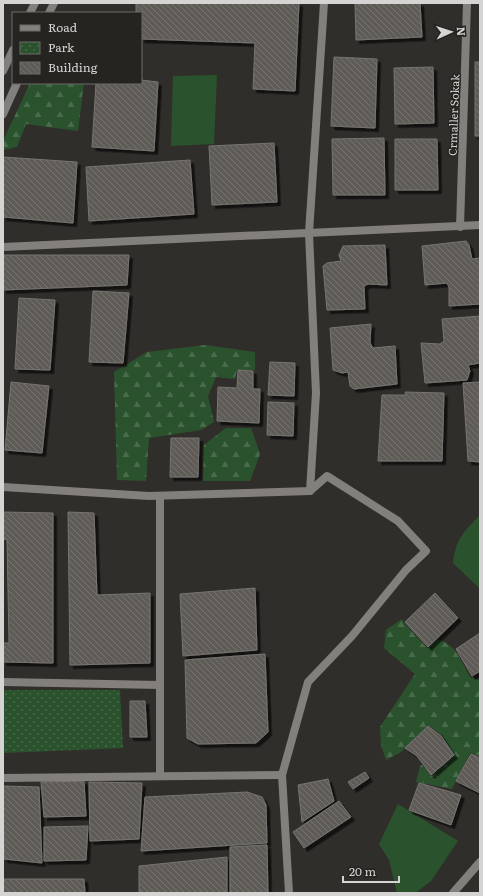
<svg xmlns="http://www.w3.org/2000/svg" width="483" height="896" viewBox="0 0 483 896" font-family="Literata,serif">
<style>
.green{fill:#2a532d}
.forest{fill:url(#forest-firs)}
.park{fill:url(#park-dots)}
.building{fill:url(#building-back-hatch);stroke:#777471;filter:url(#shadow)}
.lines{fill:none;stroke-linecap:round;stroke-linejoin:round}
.minor{stroke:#827f7c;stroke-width:8}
.labels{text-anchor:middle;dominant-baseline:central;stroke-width:3;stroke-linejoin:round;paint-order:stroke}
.street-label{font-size:11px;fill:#d6d4d2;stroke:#262421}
</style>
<defs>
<pattern id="forest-firs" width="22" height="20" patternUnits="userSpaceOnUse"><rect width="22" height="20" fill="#2a532d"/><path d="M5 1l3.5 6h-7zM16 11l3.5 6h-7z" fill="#486b4b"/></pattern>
<pattern id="park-dots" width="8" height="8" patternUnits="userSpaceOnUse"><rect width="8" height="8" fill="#2a532d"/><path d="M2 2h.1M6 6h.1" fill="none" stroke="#486b4b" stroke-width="1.8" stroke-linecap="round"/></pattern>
<pattern id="building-back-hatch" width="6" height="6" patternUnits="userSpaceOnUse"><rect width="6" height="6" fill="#5e5c58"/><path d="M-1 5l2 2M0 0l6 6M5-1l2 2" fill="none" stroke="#74726f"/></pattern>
<filter id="shadow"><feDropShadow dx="3.5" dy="3.5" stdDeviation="0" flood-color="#0009"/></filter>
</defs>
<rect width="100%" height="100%" fill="#302e2b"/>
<g class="green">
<path d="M217,75l-3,69 -43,2 2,-70z"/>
<path d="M480,515v74l-27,-26c3,-25 10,-30 27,-48z"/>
<path d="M398,804l60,37 -27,40 -16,12h-18l-8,-33 -10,-16z"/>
</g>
<g class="forest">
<path d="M30,83h54l-6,48 -52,-7 -9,23 -14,3v-9z"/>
<path d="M205,345l50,7v18h-18l-2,9 -19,-2 -8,19 6,26 -13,8 -52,8 -3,43 -29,-1 -3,-108 33,-20z"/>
<path d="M226,428h25l9,26 -10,27h-47l1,-36z"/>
<path d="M402,619l3,5 22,24 10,-8c18,2 25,23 33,37l10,3v76l-10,-3 -18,36 -36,-7 4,-16 2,-1 9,11 23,-20 -11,-20 -15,-11 -27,27 -15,8 -5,-15 -1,-18 35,-53 -31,-26 2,-18z"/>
</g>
<path class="park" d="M3,690h117l3,58 -120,5z"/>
<g class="building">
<path d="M136,3h163l-4,88 -42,-2 2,-46 -114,-4v-26h-5z"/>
<path d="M355,3h65l2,34 -66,3z"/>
<path d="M334,57l43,2 -2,69 -44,-2z"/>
<rect x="475" y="62" width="5" height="74"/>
<path d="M433,67l1,56 -39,1 -1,-56z"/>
<path d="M141,80l17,2 -4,69 -62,-4 4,-64h45z"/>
<path d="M384,138l1,57h-52l-1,-56z"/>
<path d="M395,139h42l1,51h-43z"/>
<path d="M274,143l3,59 -65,3 -3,-59z"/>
<path d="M3,157l74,5 -4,61 -70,-6z"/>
<path d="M190,160l4,54 -105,7 -3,-54z"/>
<path d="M466,241l3,4 3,14 8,-1v46l-31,2v-19l-2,-4 -22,2 -3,-39z"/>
<path d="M385,245l2,40 -19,-1 -4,2 1,23 -38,1 -4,-44 4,-3 14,-2 -2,-6 4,-9z"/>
<path d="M3,255h126l-2,30 -124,5z"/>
<path d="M93,291l36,2 -6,70 -34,-1z"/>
<path d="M19,298l36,2 -5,70 -35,-1z"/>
<path d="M480,316v47l-12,2 2,6 -3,9 -42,3 -4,-40 19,1 4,-3 -2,-22z"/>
<path d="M371,324l-1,19 3,5 22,-2 2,38 -43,5 -4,-3 -2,-14 -6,1 -9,-3 -3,-42z"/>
<path d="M270,362l25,1 -1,33 -26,-1z"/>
<path d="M238,370l15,1v18h7l-1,34 -42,-2 1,-34 19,1z"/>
<path d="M11,382l38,4 -7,67 -37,-3z"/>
<path d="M480,382v80l-12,-1 -5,-78z"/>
<path d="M405,392l39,1 -2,68h-64l4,-66h24z"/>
<path d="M268,402l26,1 -1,33 -26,-1z"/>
<path d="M171,438h28l-1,39h-28z"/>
<path d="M3,512l50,1v150l-50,-1v-19h6l-2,-104 -4,1z"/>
<path d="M68,512l26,1 3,82 53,-2v70l-80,2z"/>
<path d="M255,588l2,62 -74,6 -3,-62z"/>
<path d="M435,593l23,25 -30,29 -23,-25z"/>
<path d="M480,633v38l-8,5 -16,-27z"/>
<path d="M265,654l3,78 -12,11 -58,1 -11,-6 -2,-78z"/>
<path d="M130,701h15l2,36h-17z"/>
<path d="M428,726l13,10 13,19 -23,20 -14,-19 -12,-8z"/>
<path d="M471,754l9,4v35l-24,-12z"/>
<path d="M365,772l4,6 -16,11 -5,-7z"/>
<path d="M328,779l6,22 -32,21 -4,-37z"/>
<path d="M84,781l2,35 -42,1 -3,-35z"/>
<path d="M89,782l53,1 -3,56 -49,2z"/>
<path d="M419,783l42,12 -10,30 -42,-15z"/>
<path d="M3,786l36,1 3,76 -38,-4z"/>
<path d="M247,792l15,5 4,8 1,38 -126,8 4,-54z"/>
<path d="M339,801l12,16 -47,31 -11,-16z"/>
<path d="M88,826l-2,34 -42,1v-34z"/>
<path d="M267,845l1,48h-38v-46z"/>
<path d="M227,857v36h-88v-27z"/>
<path d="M3,879h81l1,14h-82z"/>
</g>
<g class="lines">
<g class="minor">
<path d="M30,13l5,-10"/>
<path d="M49,13l5,-10"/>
<path d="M3,71l10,-21"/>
<path d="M3,114l14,-31"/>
<path d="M460,227l7,-224"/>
<path d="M3,247l477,-22"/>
<path d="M3,487l146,9 161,-5 17,-15 71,45 28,30 -20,19 -54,66 -44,46 -26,93 7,118"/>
<path d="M310,491l6,-98 -7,-160 15,-230"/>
<path d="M160,496v280"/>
<path d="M3,682l157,3"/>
<path d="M3,778l279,-3"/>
<path d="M453,893l27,-31"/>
</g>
</g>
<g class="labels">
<g class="street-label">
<text transform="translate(453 115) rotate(-88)">Crmaller Sokak</text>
</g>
</g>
<rect width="483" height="896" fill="none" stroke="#d6d4d2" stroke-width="8"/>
<rect x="12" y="12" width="130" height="72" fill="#262421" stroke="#6c6a68"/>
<rect x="20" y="25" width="20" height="6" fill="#827f7c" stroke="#6c6a68"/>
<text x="48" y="32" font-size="12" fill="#d6d4d2">Road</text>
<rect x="20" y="42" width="20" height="12" fill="url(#park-dots)" stroke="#6c6a68"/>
<text x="48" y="52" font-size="12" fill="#d6d4d2">Park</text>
<rect x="20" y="62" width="20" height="12" fill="url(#building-back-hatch)" stroke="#6c6a68"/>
<text x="48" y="72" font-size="12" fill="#d6d4d2">Building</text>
<g transform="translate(451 32) rotate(87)" stroke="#262421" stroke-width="3" paint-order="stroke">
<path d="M0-3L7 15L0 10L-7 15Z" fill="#d6d4d2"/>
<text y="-6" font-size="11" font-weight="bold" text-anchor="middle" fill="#d6d4d2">N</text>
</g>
<path d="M343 876v6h56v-6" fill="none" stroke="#d6d4d2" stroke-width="2"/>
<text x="349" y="876" font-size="12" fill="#d6d4d2" stroke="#262421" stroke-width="3" paint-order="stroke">20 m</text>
</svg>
